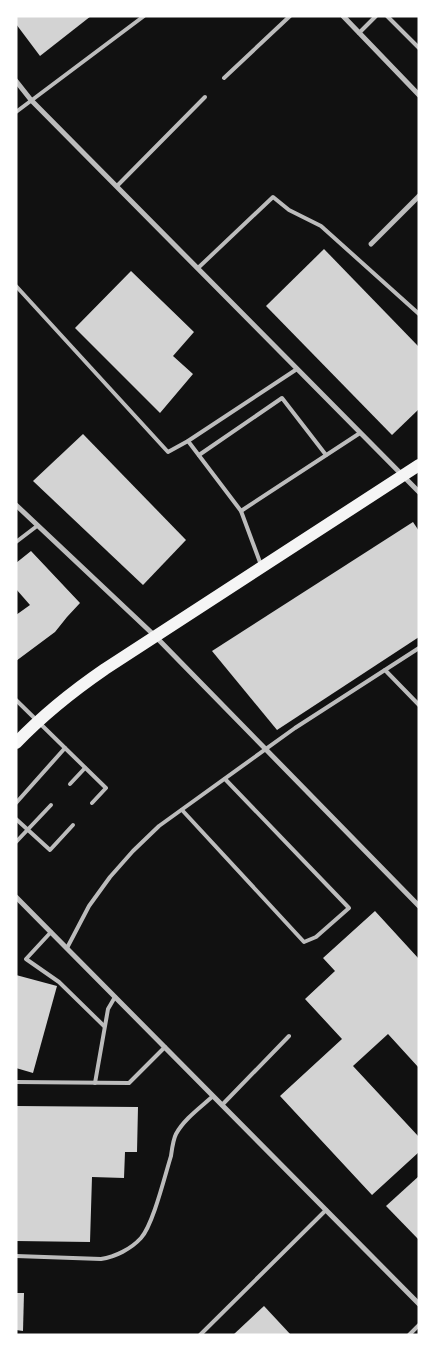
<svg xmlns="http://www.w3.org/2000/svg" width="435" height="1351" viewBox="0 0 435 1351" font-family="'Golos Text',sans-serif">
<style>
.building{fill:#d3d3d3}
.lines{fill:none;stroke-linecap:round;stroke-linejoin:round}
.service{stroke:#bcbcbc;stroke-width:4}
.minor{stroke:#bcbcbc;stroke-width:5}
.primary{stroke:#f5f5f5;stroke-width:12}
</style>
<rect width="100%" height="100%" fill="#111"/>
<g class="building">
<path d="M16,16h75l-51,40 -24,-32z"/>
<path d="M324,249l95,98v62l-27,26 -126,-129z"/>
<path d="M131,271l63,61 -21,24 20,18 -33,39 -85,-85z"/>
<path d="M83,434l103,106 -43,45 -110,-104z"/>
<path d="M413,522l6,9v106l-142,93 -65,-79z"/>
<path d="M31,551l49,52 -13,14 -12,15 -39,29v-46l14,-10 -14,-16v-26z"/>
<path d="M375,911l44,48v109l-31,-34 -35,32 66,71v15l-47,43 -92,-99 62,-57 -37,-40 30,-28 -12,-13z"/>
<path d="M16,975l41,11 -24,87 -17,-5z"/>
<path d="M16,1106l122,1 -1,45h-12l-1,26 -32,-1 -2,65 -74,-1z"/>
<path d="M419,1176v64l-33,-34z"/>
<path d="M16,1293h8l-1,38 -7,-1z"/>
<path d="M264,1306l27,29h-58z"/>
</g>
<g class="lines">
<g class="service">
<path d="M387,16l32,32"/>
<path d="M359,33l17,-17"/>
<path d="M224,78l66,-62"/>
<path d="M16,112l128,-96"/>
<path d="M117,186l88,-89"/>
<path d="M198,268l75,-71 16,13 32,16 98,88"/>
<path d="M16,286l152,166 20,-11 109,-72"/>
<path d="M188,441l53,70 20,54"/>
<path d="M199,455l83,-57 44,57"/>
<path d="M241,511l119,-78"/>
<path d="M16,542l21,-16"/>
<path d="M385,670l34,35"/>
<path d="M16,700l49,48"/>
<path d="M70,784l15,-16"/>
<path d="M16,803l49,-55 41,40 -14,15"/>
<path d="M182,810l122,132 12,-5 33,-29 -124,-129"/>
<path d="M16,819l34,31 23,-25"/>
<path d="M16,842l35,-37"/>
<path d="M51,932l-25,27 33,23 45,44"/>
<path d="M67,948l22,-42 21,-29 23,-26 26,-25 136,-98 124,-80"/>
<path d="M16,1082l113,1 36,-36"/>
<path d="M95,1083l13,-74 7,-12"/>
<path d="M222,1105l67,-69"/>
<path d="M16,1256l85,3c14,-2 30,-10 40,-21 12,-13 24,-63 30,-82 1,-7 2,-16 5,-22 8,-15 25,-27 37,-38"/>
<path d="M200,1335l126,-125"/>
<path d="M409,1335l10,-10"/>
</g>
<g class="minor">
<path d="M343,16l76,79"/>
<path d="M16,81l15,19 388,392"/>
<path d="M371,244l48,-48"/>
<path d="M16,505l139,131 264,270"/>
<path d="M16,897l403,407"/>
</g>
<path class="primary" d="M16,743c27,-28 57,-52 89,-74l314,-204"/>
</g>
<rect width="435" height="1351" fill="none" stroke="#ffffff" stroke-width="35"/>
</svg>
